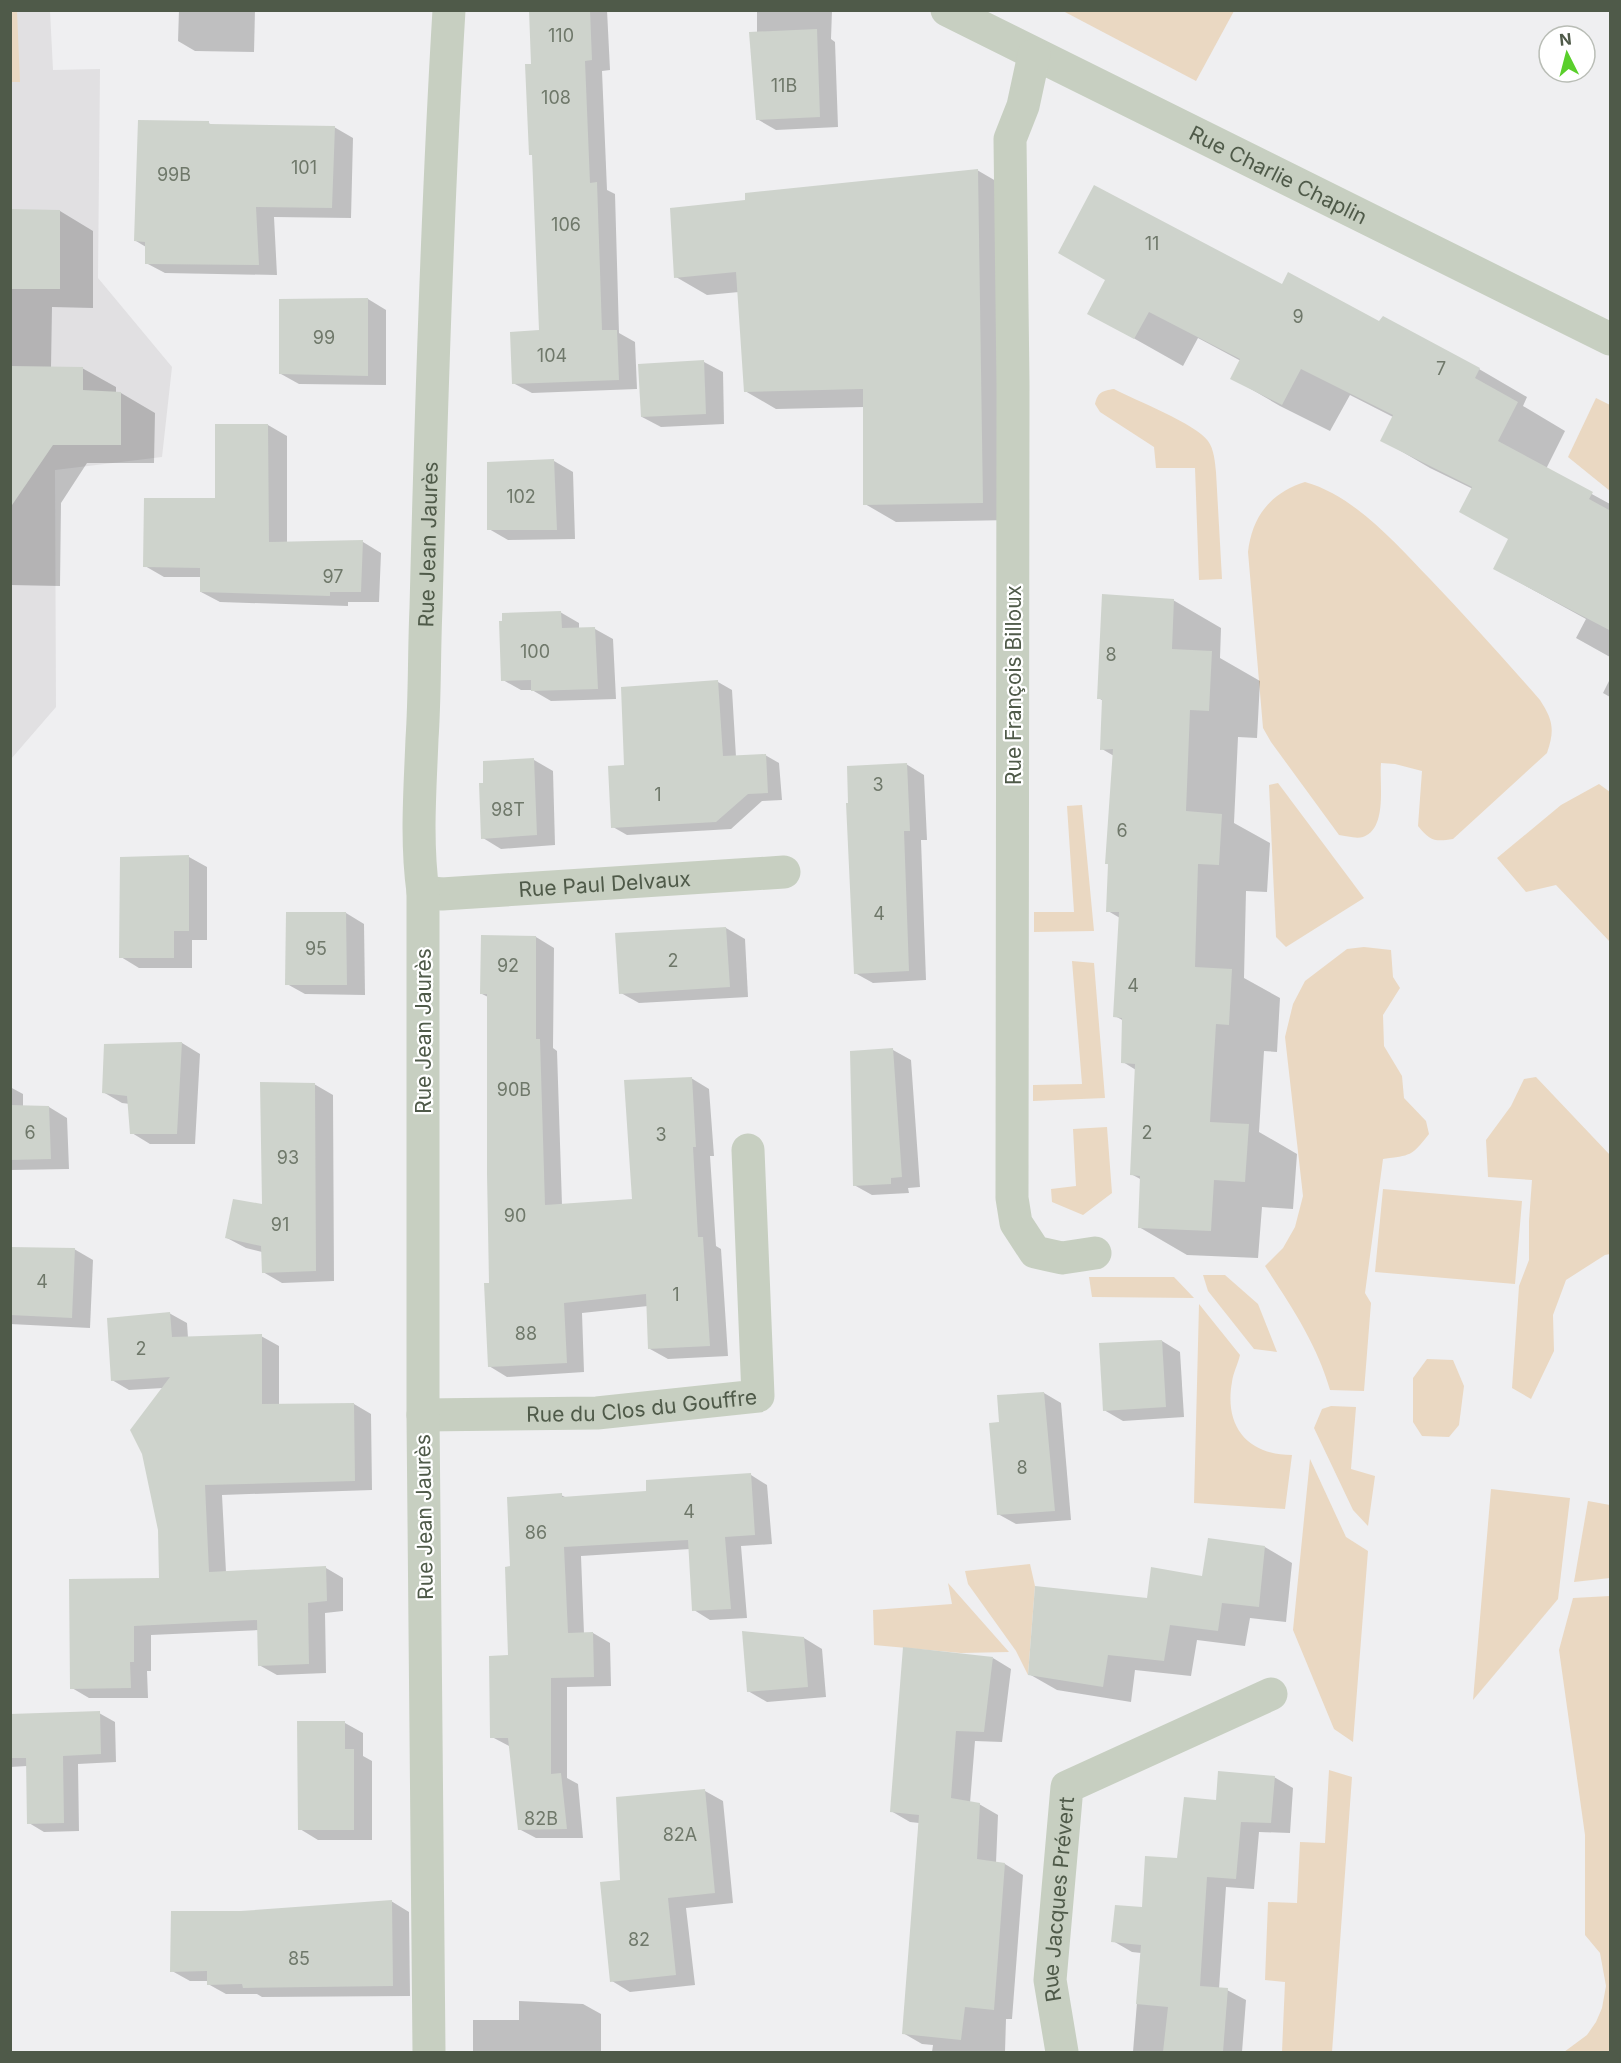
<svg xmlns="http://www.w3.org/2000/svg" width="1621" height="2063" viewBox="0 0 1621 2063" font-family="Inter,sans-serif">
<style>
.education{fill:#e1e0e2}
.green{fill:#ead8c2}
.shadow{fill:#0003}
.building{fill:#ced3cc}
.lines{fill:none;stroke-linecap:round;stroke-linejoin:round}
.minor{stroke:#c7cfc1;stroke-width:33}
.labels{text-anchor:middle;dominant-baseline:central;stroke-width:4.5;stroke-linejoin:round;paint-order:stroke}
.number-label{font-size:18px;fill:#6f786a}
.street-label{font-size:21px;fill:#4f5a49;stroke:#fff}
</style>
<rect width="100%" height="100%" fill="#efeff1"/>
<path class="education" d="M11,11h39l3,59 47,-1 -2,209 74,89 -10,90 -107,13 1,237 -45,52z"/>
<g class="green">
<path d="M10,11h7l3,71h-9z"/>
<path d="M1063,11h171l-38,70z"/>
<path d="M1114,389c21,11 82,35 94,52 6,8 7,21 8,31l6,107 -23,1 -4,-112h-39l-2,-21 -54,-35 -5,-8c3,-12 7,-13 19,-15z"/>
<path d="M1596,398l14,7v86l-42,-34z"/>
<path d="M1305,482c50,14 90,61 125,97 38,40 74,80 110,121 13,20 15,30 7,53l-94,86c-18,3 -23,2 -35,-13l4,-55 -27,-7 -14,-1c-2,20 7,65 -18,74 -7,2 -17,-1 -24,-2l-68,-93 -8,-14 -15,-176c4,-35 22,-59 57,-70z"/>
<path d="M1278,783l86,115 -78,49 -10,-10 -7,-152z"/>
<path d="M1599,784l11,8v150l-54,-57 -30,7 -29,-34 64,-53z"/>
<path d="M1082,805l12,126 -60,1v-20h40l-7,-106z"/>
<path d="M1364,947l27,3 2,27 7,11 -17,27 1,31 18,30 2,22 22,23 3,13c-18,23 -18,21 -46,25l-18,134 6,10 -7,88 -34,-1c-13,-46 -39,-84 -65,-124l18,-18 12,-21 8,-31 -18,-159 8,-33 12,-23 42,-32z"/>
<path d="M1072,961l22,2 11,135 -72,3v-16l49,-1z"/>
<path d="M1536,1077l74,78v99l-5,1 -39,25 -13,35 1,36 -23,48 -19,-11 7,-102 10,-26v-39l3,-41 -44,-3 -2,-37 25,-34 13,-27z"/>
<path d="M1107,1127l5,66 -29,22 -31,-13 -1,-13 25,-3 -3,-57z"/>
<path d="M1383,1189l139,12 -7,83 -140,-12z"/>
<path d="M1203,1275h22l33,29 19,48 -23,-3 -46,-58z"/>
<path d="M1089,1277h85l20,21 -102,-1z"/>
<path d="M1199,1304l41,51c-2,9 -7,18 -8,27 -8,44 15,73 60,73l-7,54 -91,-6z"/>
<path d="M1427,1359l26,1 11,26 -5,39 -10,12 -27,-1 -9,-14v-44z"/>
<path d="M1331,1406l25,1 -5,62 24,7 -7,50 -15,-16 -39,-82 8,-19z"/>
<path d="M1310,1459l36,78 22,14 -15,191 -19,-13 -41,-99z"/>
<path d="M1491,1489l79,9 -12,101 -85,101z"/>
<path d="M1588,1501l22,4v73l-36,4z"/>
<path d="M1030,1564l5,22 -7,89 -12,-24 -48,-67 -3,-13z"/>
<path d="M948,1583l61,69 -48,1 -87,-8 -1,-35 79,-6z"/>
<path d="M1610,1596v456h-46l23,-17 9,-13 6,-14 4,-22 -6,-33 -15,-18v-100l-26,-185 14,-52z"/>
<path d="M1329,1770l23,7 -20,275h-50l3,-70 -20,-2 3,-78 29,1 3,-61 25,1z"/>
</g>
<g class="shadow">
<path d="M179,10h76l-1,42 -59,-1 -17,-10z"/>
<path d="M531,10h76l3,60 -8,1 5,119 8,4 4,139 16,9 2,47 -105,4 -19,-10 27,-51 -7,-176z"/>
<path d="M757,10h75l-1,29 4,3 3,85 -62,3 -19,-11z"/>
<path d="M208,123l5,2 121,2 19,11 -2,80 -77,-1 3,58 -112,-2 -19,-10v-16l-10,-6z"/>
<path d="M977,170l31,18 6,332 -118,2 -31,-18v-97l-89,2 -31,-18 -6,-99 -32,3 -31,-18z"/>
<path d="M10,211h50l33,20v77l-41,-1 -1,61h31l34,19v6h5l34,20 -1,50h-67l-26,40 -1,83 -50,-1z"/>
<path d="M1283,286l97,37 99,46 48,28 -4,9 42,25 -19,38 64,35v153l-34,-19 10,-19 -91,-50 15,-30 -37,-50 -43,-21 -48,-28 11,-23 -43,-22 -20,36 -50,-25 -48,-28 9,-17 -43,-23 -15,28 -94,-53z"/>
<path d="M368,299l18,11v75l-87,-1 -18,-10z"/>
<path d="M704,362l19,10 1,52 -63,3 -19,-10 -2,-52z"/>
<path d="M216,425h52l19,11v107l76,-1 18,11 -2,49h-31v4l-128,-4 -19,-10 1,-15h-38l-19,-11 72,-67z"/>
<path d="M554,461l19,11 2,67 -67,1 -19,-11z"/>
<path d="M1173,600l48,28 -1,30 40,23 -3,57 -19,-1 -4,86 36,20 -3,49 -21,-1 -2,87 36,20 -3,54 -13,-1 -5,81 38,22 -4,55 -31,-2 -4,51 -71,-3 -48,-28 3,-47 -11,-6 5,-104 -13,-8 1,-41 -9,-5 5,-98 -12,-7 1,-46 -3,-2 8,-107 -12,-7 2,-48 -6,-3z"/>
<path d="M560,612l19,11v6h16l18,10 3,60 -65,2 -19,-11h-11l-18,-10z"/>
<path d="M1610,679v18l-7,-4z"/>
<path d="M718,682l14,8 4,67 29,-2 14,8 3,37 -20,1 -31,28 -104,6 -14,-8 12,-60z"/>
<path d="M534,760l19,11 2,74 -54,4 -18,-11 1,-76z"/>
<path d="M906,764l18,11 3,65h-6l5,140 -53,3 -18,-10z"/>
<path d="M189,857l18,10v73h-15v28h-53l-18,-11z"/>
<path d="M346,913l18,11 1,71 -60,-1 -18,-10z"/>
<path d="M726,928l19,11 3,58 -109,6 -18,-10z"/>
<path d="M536,937l18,11 -1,100 4,3 5,154 71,-4 58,-123 18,11 5,67h-4l6,90 5,3 7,107 -60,3 -18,-10 -2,-43 -66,7 2,59 -77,5 -18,-11 2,-81 -3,-288 -6,-3z"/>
<path d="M182,1043l18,11 -5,90h-45l-18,-11 -2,-29 -8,-1 -19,-11z"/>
<path d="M893,1050l18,10 9,127 -12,1 1,5 -37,2 -18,-10z"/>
<path d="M314,1084l19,11 1,186 -52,2 -19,-11 -1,-20 -16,-4 -19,-10 37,-32z"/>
<path d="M10,1087l13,7v13h26l18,11 2,51 -59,1z"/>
<path d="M10,1248l64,1 19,11 -3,68 -80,-4z"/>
<path d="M169,1313l18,10 1,15 73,-2 18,10v59l75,-1 17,10 1,76 -150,5 4,77 100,-4 17,10v33l-18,2 1,60 -49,2 -18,-10v-35l-108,5v36h-4l1,27h-59l-17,-10 89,-108 2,-192 -34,2 -17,-10z"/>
<path d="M1162,1341l18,11 4,65 -61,4 -19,-11z"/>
<path d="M1044,1393l17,10 10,117 -55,4 -18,-10z"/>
<path d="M751,1475l16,10 5,59 -31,2 6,72 -37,2 -16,-10 -4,-61 -109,7 3,78 9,-1 17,10 1,43 -44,1v91l11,6 5,54h-47l-17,-9 -8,-82 -19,-10 17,-81 3,-89 49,-72 6,3 81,-6z"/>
<path d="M1265,1547l27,16 -6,59 -36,-4 -5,28 -48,-6 -6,36 -56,-6 -4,32 -74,-12 -28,-16 174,-96z"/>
<path d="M804,1638l18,11 4,48 -59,5 -19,-11z"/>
<path d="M993,1658l18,11 -9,73 -27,-1 -5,62 9,1 19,11 -2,48 9,1 18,11 -11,144h-6l-1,33h-73l1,-7 -11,-1 -19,-11 16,-210 -9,-1 -19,-11z"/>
<path d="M99,1713l16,9 1,40 -38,2 1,67 -35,1 -15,-9 -2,-57 -17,1v-52z"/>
<path d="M345,1723l18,10v23l9,5v79h-54l-18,-11z"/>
<path d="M1274,1777l19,11 -3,45 -31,-1 -5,57 -28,-2 -7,102 8,1 19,10 -4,52h-109l8,-99 -9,-1 -19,-11 31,-33 73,-106z"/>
<path d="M705,1791l18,10 10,102 -47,5 9,77 -65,7 -18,-11 9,-100z"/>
<path d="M391,1901l18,11 1,84 -148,1 -5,-3h-31l-18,-10v-3h-18l-18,-10 69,-59z"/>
<path d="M519,2001l64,3 18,10v38h-128v-32h46z"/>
</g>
<g class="building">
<path d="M529,10h61l2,50 -7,1 5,122 7,-1 5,148h15l2,50 -107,4 -2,-52 29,-2 -7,-175h-3l-4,-91h6z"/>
<path d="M817,29l3,88 -64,3 -7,-88z"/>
<path d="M138,120l71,1v3l126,2 -3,82 -76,-1 3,58 -114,-1v-22l-11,-1z"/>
<path d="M978,169l5,334 -120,2v-116l-119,3 -8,-120 -62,6 -4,-70 75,-8v-7z"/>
<path d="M1094,185l188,99 6,-12 91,49 4,-5 97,52 -5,10 43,24 -20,39 95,51 -4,7 22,12v120l-118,-62 15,-30 -49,-27 13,-25 -92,-46 13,-26 -92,-46 -19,36 -52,-26 10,-20 -91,-47 -15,27 -47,-25 18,-34 -47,-27z"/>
<path d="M10,209l50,1v79h-50z"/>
<path d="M368,298v78l-89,-2v-75z"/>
<path d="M704,360l2,54 -65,3 -3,-53z"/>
<path d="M10,366l73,1v23l38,2v53h-68l-43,63z"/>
<path d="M215,424h53l1,118 94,-2 -2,52h-31v4l-130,-4v-24l-57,-1 1,-69h71z"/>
<path d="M554,459l3,71h-70v-68z"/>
<path d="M1102,594l72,5 -2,50 40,2 -3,60 -19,-1 -4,101 36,3 -3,51 -21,-1 -3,103 37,2 -3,56 -13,-1 -6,98 39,2 -4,58 -31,-2 -3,51 -73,-3 2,-52 -10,-1 5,-111 -14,-1 1,-45 -9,-1 6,-105h-13l2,-48h-3l8,-115 -13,1 2,-51h-5z"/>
<path d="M561,611l1,17 33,-1 3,62 -67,2v-11l-30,1 -2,-60h3v-8z"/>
<path d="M718,680l5,76 43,-2 2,39 -20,1 -32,28 -105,6 -3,-62 16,-1 -3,-78z"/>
<path d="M534,758l3,77 -56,4 -2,-56h4v-22z"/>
<path d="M907,763l3,68h-6l5,140 -55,3 -8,-171h2l-1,-37z"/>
<path d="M189,855v76h-15v27h-55l1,-101z"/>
<path d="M286,912h60l1,73h-62z"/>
<path d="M726,927l4,60 -111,7 -4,-61z"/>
<path d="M481,935l55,1v103h4l5,166 87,-6 -8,-119 68,-3 4,70h-3l5,90h5l7,109 -62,3 -2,-55 -82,9 3,60 -79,4 -4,-84h5l-2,-109v-180h-7z"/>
<path d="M182,1042l-5,92h-47l-3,-38 -25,-3 2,-49z"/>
<path d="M893,1048l9,129 -11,1v6l-38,2 -3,-135z"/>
<path d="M260,1082l55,1 1,188 -54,2 -1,-27 -36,-8 8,-39 29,5z"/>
<path d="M10,1105l39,1 2,53 -41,1z"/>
<path d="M10,1247l65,1 -3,70 -62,-3z"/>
<path d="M170,1312l2,25 90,-3v70l92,-1 1,78 -150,4 4,87 117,-6 1,35 -19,2 1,61 -51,2 -1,-46 -123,6v36h-4l1,26 -61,1 -1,-110 90,-1 -1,-48 -16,-76 -12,-24 40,-53 -59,4 -4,-63z"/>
<path d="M1162,1340l4,67 -63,4 -4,-68z"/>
<path d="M1044,1392l11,119 -58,4 -8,-92 10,-1 -2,-27z"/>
<path d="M751,1473l4,62 -30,2 6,72 -39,2 -4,-71 -124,7 4,86 25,-1 1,45 -43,1v96l10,-1 6,56 -49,1 -10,-92h-18l-1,-82 19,-1 -3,-88 5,-1 -3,-69 55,-4v4l84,-6v-11z"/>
<path d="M1208,1538l57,8 -6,61 -37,-4 -4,28 -48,-6 -6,36 -56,-6 -5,32 -75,-12 7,-89 112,12 4,-31 51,9z"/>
<path d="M742,1631l62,6 4,50 -61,5z"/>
<path d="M903,1647l90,10 -9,75 -28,-1 -5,67 29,5 -3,56 28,4 -11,147 -29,-3 -4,33 -59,-6 17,-219 -29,-3z"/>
<path d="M100,1711l1,43 -38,2 1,67 -37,1 -1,-66h-16v-44z"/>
<path d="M297,1721h48v28h9v81h-56z"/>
<path d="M1218,1771l57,5 -4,47 -30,-1 -5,57 -29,-2 -7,109 28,2 -5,64h-60l5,-45 -32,-3 5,-59 -30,-3 4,-37 27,2 3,-51 32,2 7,-61 32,3z"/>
<path d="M705,1789l10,104 -47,5 8,77 -66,7 -10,-100 20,-2 -4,-83z"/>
<path d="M392,1900l1,86 -150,2 -1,-4 -35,1v-14l-37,1 1,-61h70z"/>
</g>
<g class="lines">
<g class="minor">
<path id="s1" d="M947,10l663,329"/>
<path d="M1034,55l-11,51 -13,33 3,246 -1,813 4,25 19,29 27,6 33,-5"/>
<path id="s2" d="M423,892l19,2 342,-22"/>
<path id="s3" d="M423,1415l174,-2 161,-17 -10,-246"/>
<path id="s4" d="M429,2052l-6,-637v-523c-7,-51 -3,-101 -1,-153 3,-44 2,-88 4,-131 5,-200 11,-399 23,-598"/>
<path id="s5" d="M1062,2052l-12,-72 17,-193 204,-93"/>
</g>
</g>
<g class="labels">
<g class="number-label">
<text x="561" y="35">110</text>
<text x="784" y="85">11B</text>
<text x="556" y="97">108</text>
<text x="304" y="167">101</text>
<text x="174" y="174">99B</text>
<text x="566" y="224">106</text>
<text x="1152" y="243">11</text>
<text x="1298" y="316">9</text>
<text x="324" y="337">99</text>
<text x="552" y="355">104</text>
<text x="1441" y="368">7</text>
<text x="521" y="496">102</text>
<text x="333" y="576">97</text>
<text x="535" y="651">100</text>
<text x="1111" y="654">8</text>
<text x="878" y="784">3</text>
<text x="658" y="794">1</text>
<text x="508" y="809">98T</text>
<text x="1122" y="830">6</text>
<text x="879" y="913">4</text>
<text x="316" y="948">95</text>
<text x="673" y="960">2</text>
<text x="508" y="965">92</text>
<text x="1133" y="985">4</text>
<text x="514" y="1089">90B</text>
<text x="30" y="1132">6</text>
<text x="1147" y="1132">2</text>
<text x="661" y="1134">3</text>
<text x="288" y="1157">93</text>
<text x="515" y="1215">90</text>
<text x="280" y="1224">91</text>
<text x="42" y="1281">4</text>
<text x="676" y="1294">1</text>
<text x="526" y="1333">88</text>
<text x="141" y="1348">2</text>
<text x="1022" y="1467">8</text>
<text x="689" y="1511">4</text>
<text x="536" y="1532">86</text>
<text x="541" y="1818">82B</text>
<text x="680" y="1834">82A</text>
<text x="639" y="1939">82</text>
<text x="299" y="1958">85</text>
</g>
<g class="street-label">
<text stroke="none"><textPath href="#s1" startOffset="370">Rue Charlie Chaplin</textPath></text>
<text stroke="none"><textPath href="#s4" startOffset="1508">Rue Jean Jaurès</textPath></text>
<text transform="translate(1013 685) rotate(-90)">Rue François Billoux</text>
<text stroke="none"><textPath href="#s2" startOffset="182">Rue Paul Delvaux</textPath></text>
<text transform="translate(423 1031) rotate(-90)">Rue Jean Jaurès</text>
<text stroke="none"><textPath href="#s3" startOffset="219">Rue du Clos du Gouffre</textPath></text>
<text transform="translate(424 1517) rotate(-91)">Rue Jean Jaurès</text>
<text stroke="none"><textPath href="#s5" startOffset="154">Rue Jacques Prévert</textPath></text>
</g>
</g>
<rect width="1621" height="2063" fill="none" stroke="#4f5a49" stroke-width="24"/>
<g transform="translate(1567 54) rotate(354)"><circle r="28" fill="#ffffff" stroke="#b9bdb6" stroke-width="1.5"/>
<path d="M0-4.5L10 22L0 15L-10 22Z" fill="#5acf2c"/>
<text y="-9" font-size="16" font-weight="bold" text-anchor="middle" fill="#4f5a49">N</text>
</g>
</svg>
